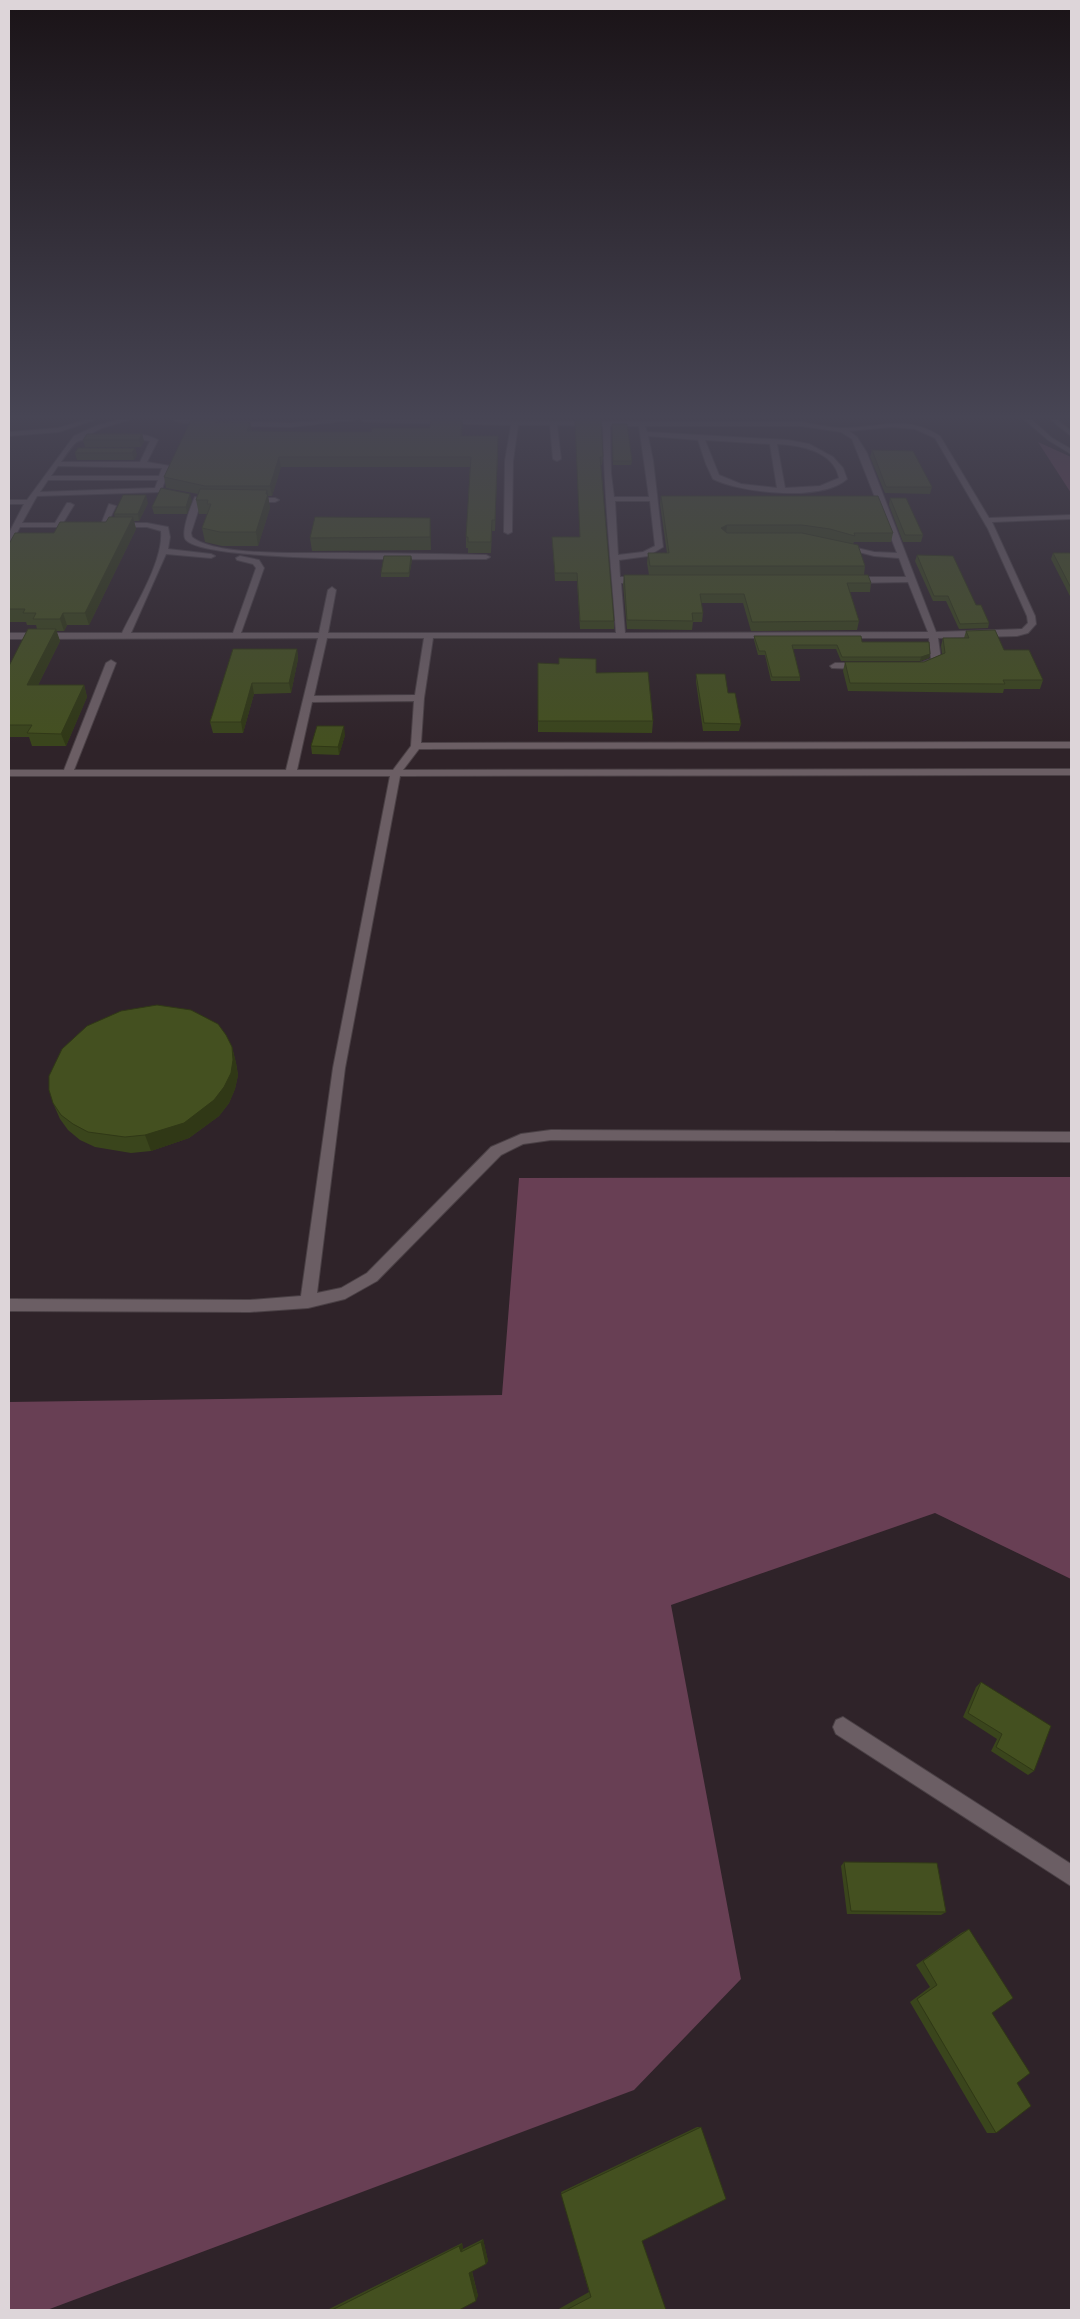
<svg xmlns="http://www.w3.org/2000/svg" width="1080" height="2319" viewBox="0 0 1080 2319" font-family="'PT Sans Narrow',sans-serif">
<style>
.green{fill:#683f54}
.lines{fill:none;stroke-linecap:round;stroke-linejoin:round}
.service-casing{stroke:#4a4045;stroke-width:2}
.service{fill:#6b5e64;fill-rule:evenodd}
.wall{fill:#3a451c}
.shaded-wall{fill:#303816}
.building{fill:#445020;stroke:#303816}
</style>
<rect width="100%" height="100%" fill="#2f2329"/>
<g class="green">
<path d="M1038,442l33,15v36z"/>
<path d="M1071,1177v402l-136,-66 -264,92 70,374 -107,111 -587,220h-38v-908l493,-7 17,-217z"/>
</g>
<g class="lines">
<defs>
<g id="service">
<path d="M85,420h9l-35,12 -50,4v-4l49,-4z"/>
<path d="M118,420h11l-27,8 -14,7h15l2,3c-31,5 -23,-6 -44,24h79l10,-21 -29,-4c9,-5 28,-3 37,3l-11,22 23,4 -9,26 -124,4 -15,27h33l12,-20h3l4,2 -11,18h13l4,2 -4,2h-56l-8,15h-3v-9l15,-29h-15v-4h18l47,-64 24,-11zM58,466l104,2 -3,8h-108zM48,480h110l-3,8 -115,4z"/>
<path d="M174,420h22l16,3 -3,2 -32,-3z"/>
<path d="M330,420h25l-64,7 -58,-1 -3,-2 3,-2 58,1z"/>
<path d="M361,420l440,2c14,2 28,6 42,6 38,0 61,-14 97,8l49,82 82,-3v4l-79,3 43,94 1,8 -8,9 -11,3 -79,2 3,22 -15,7h-6v-4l11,-4 -2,-21h-496l-9,60 -3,45 650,-1v6l-652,1 -16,21 668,-1v6l-671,1 -55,292 -28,225 24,-5 26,-15 124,-126 30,-13 30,-4 520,2v10l-520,-2 -28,4 -22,11 -124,126 -32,18 -37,9 -58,4 -241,-1v-12l241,1 51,-4 32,-228 57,-292h-381v-6h55l42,-107 5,-3 5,3 -42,107h212l32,-132 -309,1v-6h113c13,-27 42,-73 39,-102l-14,-4h-32v-4h32l21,4 2,10 -2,12 43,5 4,2 -4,2 -45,-4 -35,79h102l23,-65 -3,-4 -16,-4 -1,-2 4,-2 19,4 5,8 -23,65h78l9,-43 4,-3 4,3 -8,43h288c-5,-69 -12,-138 -13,-207l-46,-1 4,34 -4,2 -4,-2 -3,-34h-32l-5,36 -1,71 -4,2 -4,-2 1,-71 6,-36 -147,-3zM610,426h29l10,71h-35l-3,-24zM645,426h156l40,6 11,7 45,114 -23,-1 -30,-7 -4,2 34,9 25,2 7,19h-54l-4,3 4,3 56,-1 20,50 -303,1 -4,-50h19l4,-3 -4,-3h-20l-1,-17 29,-4 15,-9 -10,-87 -5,-24 50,4 8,24 7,15c28,14 109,23 134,0l-4,-11 -10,-11 -24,-13 -21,-4 -141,-8zM892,427l23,2 20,9 53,91 39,87 1,7 -6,6 -86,3 -69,-179 -10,-16 -8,-6zM705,440l65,4 7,44 -36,-4 -22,-9zM777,444c23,1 57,7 62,34l-19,8 -35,2zM615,501h35l5,45 -12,6 -25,3zM327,638h97l-9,57 -101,1zM414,701l-3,45 -18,24h-96l15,-68z"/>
<path d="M1025,420h7l20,18 19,11v5l-23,-14z"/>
<path d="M1051,420h7l13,11v5z"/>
<path d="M195,497l7,2 -11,34 1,4c26,21 121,15 157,16 46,0 91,1 137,2l4,2 -4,2c-44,0 -280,4 -300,-19 -6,-6 5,-35 9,-43z"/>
<path d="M250,498h25l4,2 -4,2h-28l-1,-2z"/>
<path d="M109,504l7,2 -10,21h-6z"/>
<path d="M835,663h26l5,3 -5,3 -29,-1 -2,-2z"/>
<path d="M843,1717l228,147v22l-235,-152 -3,-7 3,-7z"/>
</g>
</defs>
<use href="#service" class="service-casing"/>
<use href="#service" class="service"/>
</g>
<g class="wall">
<path d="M191,420h27l1,2h31l2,9 57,1h62l59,-4 1,-8h31v16l36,10 -3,85h-3l-1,22h-23v-5h-2v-11l4,-70h-189l-9,29h-4l2,12 -12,38h-36l-17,-4 -3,-14 5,-14h-8l-3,-14 2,-6 -32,-6 -2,-11z"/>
<path d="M575,420l28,37 -1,8h-1l13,156v8h-34l-3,-48h-22l-3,-44h28z"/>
<path d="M612,424l20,37 -1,4h-18z"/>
<path d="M142,434l2,7 -3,6h-56l-2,-7z"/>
<path d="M135,448l2,7 -3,5h-57l-2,-7z"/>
<path d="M872,450l60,37 -2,7 -45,-1 -15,-36z"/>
<path d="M661,496l232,37 -2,9h-37l-1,2 12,22 -1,9 7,8 -1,9h-20l9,29 -2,9 -106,1 -8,-28h-42l2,10 -1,9h-9l-1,8 -65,-1 -4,-45 1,-9h25l-2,-12 1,-10h19l-7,-49z"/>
<path d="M890,498l33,37 -2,7h-18l-14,-37z"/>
<path d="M192,501l-5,13h-33l-2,-7z"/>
<path d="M148,503l-9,18h-5l2,8 -47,96h-22l-3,6h-8l4,10 -22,44h46l3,12 -21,49h-34l-3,-9h-20v-71l28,-37 -1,-4h-9l-1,-3h-17v-78l97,-22 9,-5 -1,-3z"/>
<path d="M431,531v19l-119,1 -2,-13z"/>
<path d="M1053,553h18v45l-20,-39z"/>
<path d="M917,555l59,50 13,18 -1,5 -29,1 -13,-28h-13l-18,-40z"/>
<path d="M411,556l1,4 -3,17h-28v-4z"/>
<path d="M966,631l38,19 39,30 -3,9h-36l-1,4 -155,-2 -5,-20 2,-9h79l18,-8 -1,-8 2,-8h21z"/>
<path d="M754,636l108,6 68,12 -1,4 -9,3h-79l-5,-12h-43l7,28v4h-29l-6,-26h-7l-4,-15z"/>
<path d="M233,649h64l1,10 -7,34 -37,1 -11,39h-30l-3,-11z"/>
<path d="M538,663l115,58 -1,12 -114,-1z"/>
<path d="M696,674l32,19 13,31 -2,7h-36l-7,-49z"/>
<path d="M345,735l-6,20 -27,-1 -1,-8z"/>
<path d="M232,1047l4,16 2,12 -3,14 -6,14 -10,13 -30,22 -38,13 -20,2 -36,-6 -15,-7 -12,-10 -8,-11 -7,-16z"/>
<path d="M981,1682l53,89 -6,4 -37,-24 6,-12 -34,-22 13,-30z"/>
<path d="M844,1862l102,50 -5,3 -94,-1 -6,-48z"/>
<path d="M969,1929l23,84 25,70 -21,50h-9l-77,-131 20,-15 -14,-22 45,-32z"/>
<path d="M697,2127h4l-59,114 24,69h-109l32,-18 -28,-100z"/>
<path d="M483,2239l5,22 -2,3 -14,7 6,25 -18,14h-133l135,-67 1,6z"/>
</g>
<g class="shaded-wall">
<path d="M462,420l1,6 -2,20v-10z"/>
<path d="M250,422l2,11 -5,-2z"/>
<path d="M142,434l2,7 -3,6 -2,-7z"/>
<path d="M498,436v10l-3,85v-11z"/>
<path d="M135,448l2,7 -3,5 -2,-7z"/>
<path d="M279,457l2,10 -9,29 -2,-10z"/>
<path d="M267,490l3,18 -12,38 -2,-14z"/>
<path d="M190,494l2,7 -5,13 -1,-7z"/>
<path d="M146,495l2,8 -9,18 -1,-7z"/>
<path d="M133,517l3,12 -47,96 -4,-12z"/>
<path d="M430,518l1,13v19l-1,-13z"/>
<path d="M727,525l-1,9 -5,-6z"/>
<path d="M411,556l1,4 -3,17v-4z"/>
<path d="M63,613l4,12 -3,6 -4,-12z"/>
<path d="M56,629l4,12 -28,56 -5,-12z"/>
<path d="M297,649l1,10 -7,34 -2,-10z"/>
<path d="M930,654l-1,4 -9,3 1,-4z"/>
<path d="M252,683l2,11 -11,39 -2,-11z"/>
<path d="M84,685l3,12 -21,49 -5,-12z"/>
<path d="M344,726l1,9 -6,20 -1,-8z"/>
<path d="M232,1047l4,16 2,12 -3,14 -6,14 -10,13 -30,22 -38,13 -6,-16z"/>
<path d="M483,2239l5,22 -2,3 -5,-22z"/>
<path d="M462,2243l1,6 -2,3 -2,-6z"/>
<path d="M471,2269l7,27 -2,5 -7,-28z"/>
</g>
<g class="building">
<path d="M191,420h25l-1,2h35l-3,9 62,1h62l1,-4h58l1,-8h31l-1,16h37l-3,84h-3l-1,22h-23v-5h-2l5,-80h-192l-9,29h-65l-41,-9z"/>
<path d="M575,420h26l2,37h-3l14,164h-34l-3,-48h-22l-3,-36h28z"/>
<path d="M612,424h15l5,37h-19z"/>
<path d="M87,434h55l-3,6h-56z"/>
<path d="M78,448h57l-3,5h-57z"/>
<path d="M872,450l41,1 19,36h-46z"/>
<path d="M161,488l29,6 -4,13h-34z"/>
<path d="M200,489l67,1 -1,4h2l-12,38h-36l-18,-4 9,-24h-4l1,-4h-12z"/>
<path d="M123,495h23l-8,19h-24z"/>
<path d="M661,496h217l15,37h-39l1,3 -25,-7 -28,-4h-75l-6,3 6,5h75l56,12 7,21h-215l-2,-13h21z"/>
<path d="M890,498h16l17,37h-18z"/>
<path d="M109,517h24l-48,96h-22l-3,6h-27l3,-6h-13l2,-4h-16v-65l6,-11h39l6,-11h46z"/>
<path d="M315,517l115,1v19l-120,1z"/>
<path d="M1053,553h18v35z"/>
<path d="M917,555l36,1 23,49h5l8,18 -29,1 -12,-28h-14z"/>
<path d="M384,556h27l-2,17h-28z"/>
<path d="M624,575h244l3,8h-24l12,38 -107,1 -8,-28h-44l3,19h-11l1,8 -66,-1z"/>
<path d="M28,629h28l-29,56h57l-23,49 -34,-1 5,-8h-23v-59z"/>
<path d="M995,630l9,20h25l14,30h-40l2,4 -155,-1 -5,-21h79l21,-9 -2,-15h26l-3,-7z"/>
<path d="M754,636h107l1,6h67l1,12 -9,3h-79l-5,-12h-45l8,32h-28l-7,-26h-6z"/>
<path d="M233,649h64l-8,34h-37l-11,39h-31z"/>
<path d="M559,658l37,1v14l52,-1 5,49h-115v-58l21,1z"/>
<path d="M696,674h29l3,19h7l6,31 -37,-1z"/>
<path d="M317,726h27l-6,21 -27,-1z"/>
<path d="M157,1005l34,5 27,14 8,11 6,12 1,13 -2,13 -7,14 -10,13 -30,23 -39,12 -20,2 -37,-5 -15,-8 -12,-9 -8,-12 -4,-13v-14l13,-27 25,-23 34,-15z"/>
<path d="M981,1682l70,44 -17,45 -38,-24 6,-13 -34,-21z"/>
<path d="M844,1862l93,1 9,49 -95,-1z"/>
<path d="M969,1929l44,69 -21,15 38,60 -13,10 14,23 -35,27 -79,-134 20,-14 -14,-24z"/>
<path d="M701,2127l25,72 -84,42 24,69h-100l25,-13 -30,-103z"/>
<path d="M481,2242l5,22 -17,9 7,28 -17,9h-127l127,-64 2,6z"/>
</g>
<linearGradient id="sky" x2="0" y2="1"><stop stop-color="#1a1317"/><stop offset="0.56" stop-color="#474554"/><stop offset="1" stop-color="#474554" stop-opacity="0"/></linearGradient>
<rect width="1080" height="744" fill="url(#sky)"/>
<rect width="1080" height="2319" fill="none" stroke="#ddd5d9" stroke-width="20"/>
</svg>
